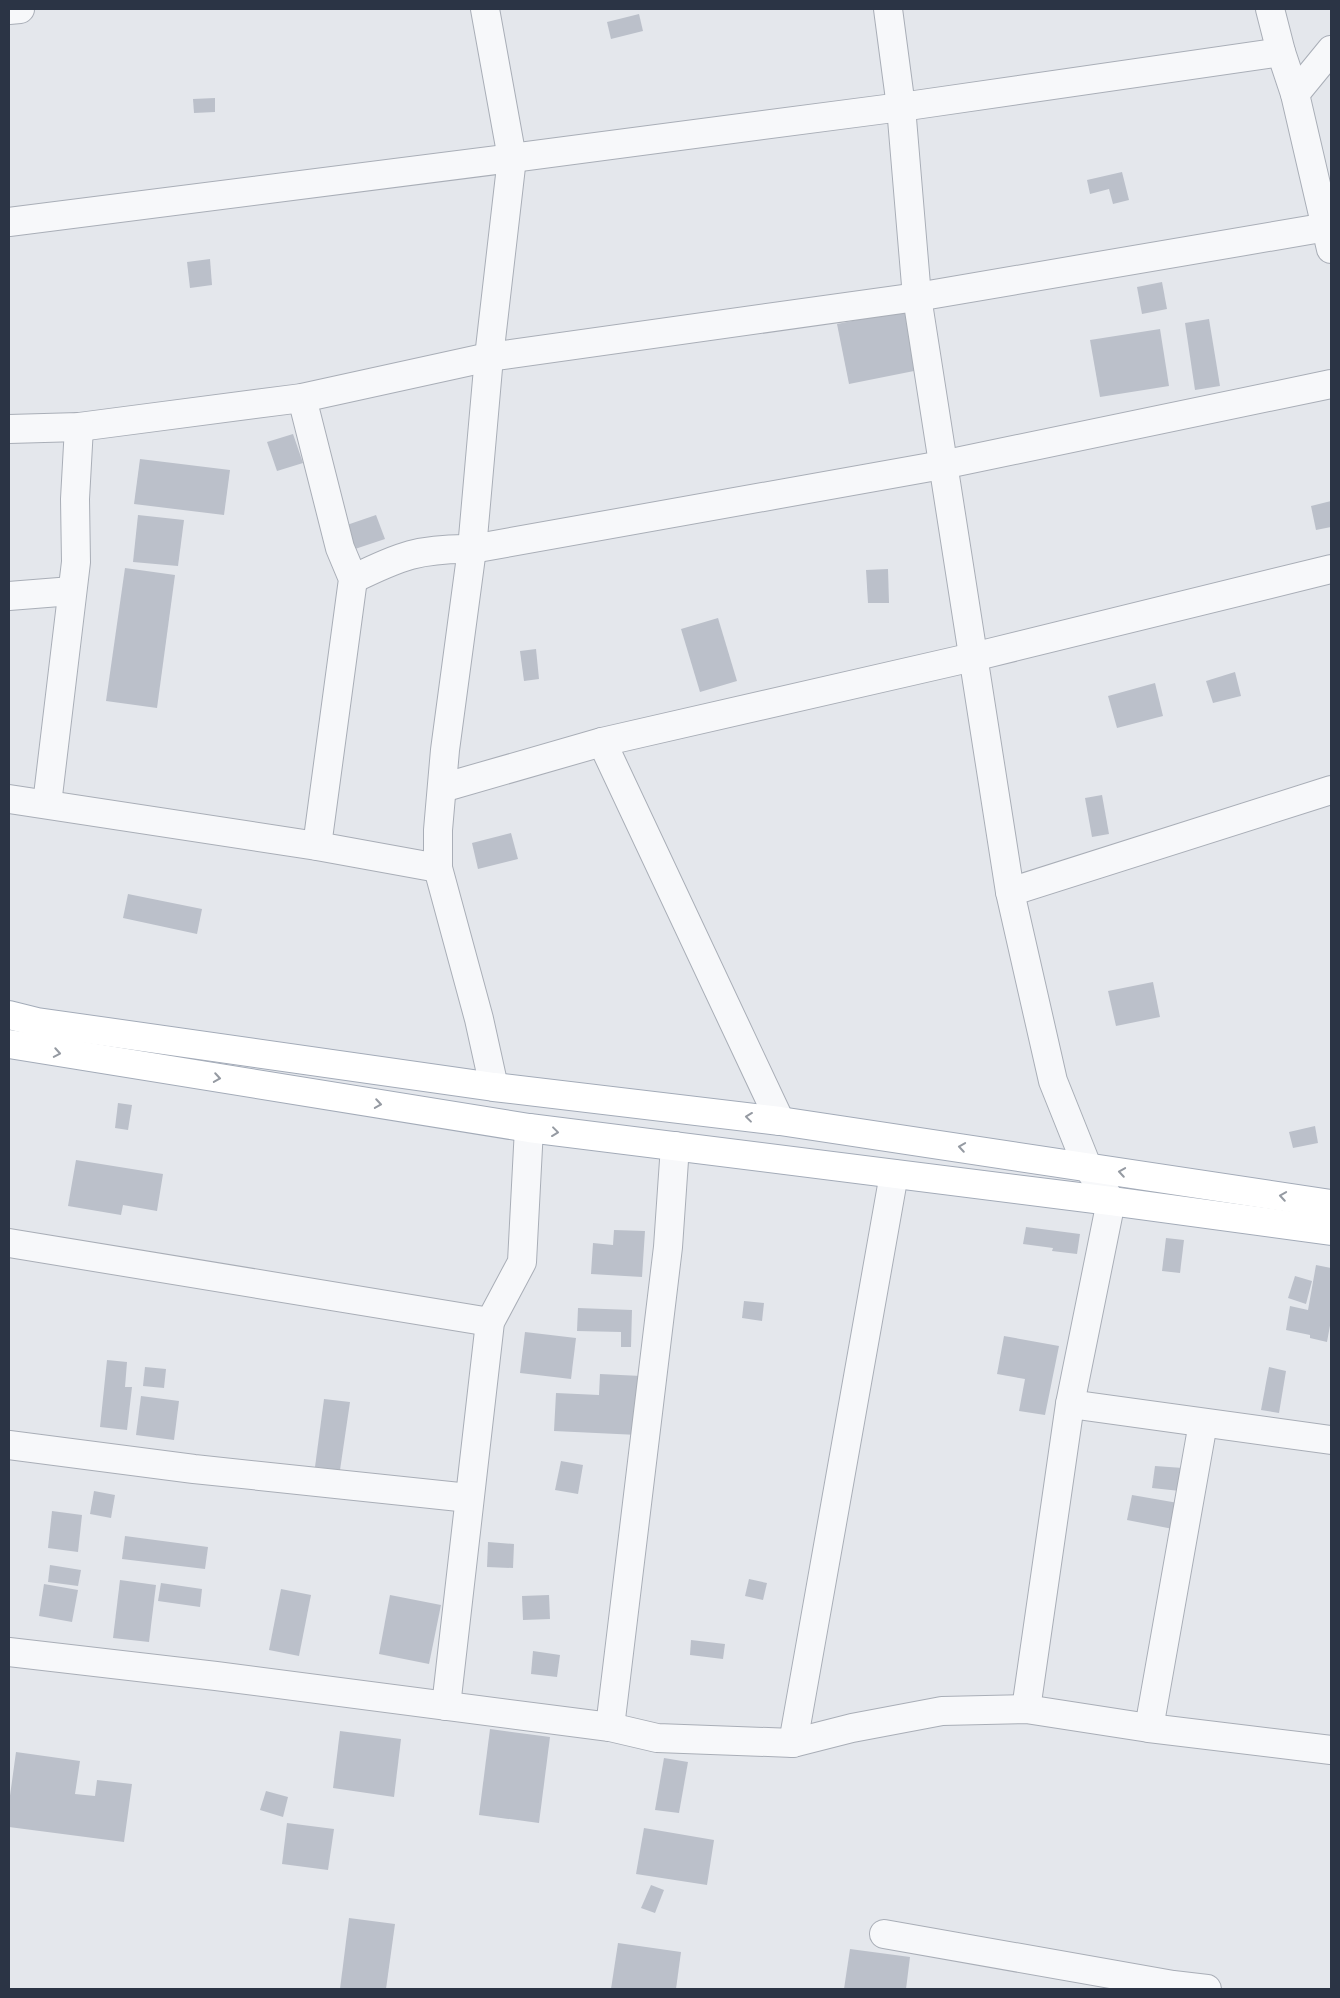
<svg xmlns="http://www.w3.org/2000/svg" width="1340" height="1998" viewBox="0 0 1340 1998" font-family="Roboto,sans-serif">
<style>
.building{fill:#bbc0ca}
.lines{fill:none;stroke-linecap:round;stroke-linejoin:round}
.minor-casing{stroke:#a9aeb7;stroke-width:30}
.major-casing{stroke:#a3abb8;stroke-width:30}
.minor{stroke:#f7f8fa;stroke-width:28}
.major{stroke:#fff;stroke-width:28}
.oneway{stroke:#959aa2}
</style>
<rect width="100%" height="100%" fill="#e4e7ec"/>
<g class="building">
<path d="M639,14l4,17 -32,8 -4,-17z"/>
<path d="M215,98v14l-21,1 -1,-14z"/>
<path d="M1122,172l7,28 -16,4 -4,-15 -19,5 -3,-14z"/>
<path d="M210,259l2,26 -22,3 -3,-26z"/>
<path d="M1162,282l5,27 -25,5 -5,-27z"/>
<path d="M907,310l12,60 -70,14 -12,-60z"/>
<path d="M1209,319l11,67 -25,4 -10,-67z"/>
<path d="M1160,329l9,57 -69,11 -10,-57z"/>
<path d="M293,434l10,29 -26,8 -10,-29z"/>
<path d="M140,459l90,11 -6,45 -90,-11z"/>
<path d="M1331,501v26l-15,3 -5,-24z"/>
<path d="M138,515l46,5 -6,46 -45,-4z"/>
<path d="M376,515l9,24 -36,12 -8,-24z"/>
<path d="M125,568l50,7 -18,133 -51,-7z"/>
<path d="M888,569l1,34h-21l-2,-33z"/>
<path d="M718,618l19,63 -37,11 -19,-63z"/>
<path d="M536,649l3,30 -15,2 -4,-30z"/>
<path d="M1235,672l6,24 -28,7 -7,-22z"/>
<path d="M1155,683l8,33 -46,12 -9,-32z"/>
<path d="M1102,795l7,39 -17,3 -7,-39z"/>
<path d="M511,833l7,26 -40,10 -6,-26z"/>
<path d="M128,894l74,15 -5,25 -74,-16z"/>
<path d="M1153,982l7,35 -44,9 -8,-35z"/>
<path d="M118,1103l14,2 -4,25 -13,-2z"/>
<path d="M1315,1126l3,17 -25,5 -4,-16z"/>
<path d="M76,1160l87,14 -6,37 -34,-6 -2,10 -53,-9z"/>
<path d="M1026,1227l54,7 -3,20 -25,-3 1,-3 -30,-4z"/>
<path d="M614,1230l31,1 -3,46 -51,-3 2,-31 20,2z"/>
<path d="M1166,1238l18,2 -4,33 -18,-2z"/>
<path d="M1316,1265l15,3v52l-4,22 -17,-4v-3l-24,-5 4,-24 18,4z"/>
<path d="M1295,1276l17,5 -6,23 -18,-6z"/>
<path d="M744,1301l20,2 -2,18 -20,-3z"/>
<path d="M578,1308l54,2 -1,37h-10v-15l-44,-1z"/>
<path d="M525,1332l51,6 -5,41 -51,-6z"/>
<path d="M1004,1336l55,10 -14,69 -26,-4 6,-32 -28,-5z"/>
<path d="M107,1360l20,2 -2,25h7l-5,43 -27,-3z"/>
<path d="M145,1367l21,2 -2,19 -21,-2z"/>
<path d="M1269,1367l17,4 -7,42 -18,-3z"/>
<path d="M600,1374l41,2 -3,59 -84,-4 2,-38 43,2z"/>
<path d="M141,1396l38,5 -5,39 -38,-5z"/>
<path d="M324,1399l26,3 -10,68 -25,-3z"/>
<path d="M561,1461l22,4 -5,29 -23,-4z"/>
<path d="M1155,1466l28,2 -3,23 -28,-3z"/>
<path d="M94,1491l21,4 -4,23 -21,-4z"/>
<path d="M1132,1495l46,8 -5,26 -46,-9z"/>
<path d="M52,1511l30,4 -4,37 -30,-4z"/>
<path d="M125,1536l83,11 -3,22 -83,-10z"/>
<path d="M488,1542l26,2 -1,24 -26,-1z"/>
<path d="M50,1565l31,5 -3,16 -30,-4z"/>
<path d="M749,1579l18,4 -4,17 -18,-4z"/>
<path d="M120,1580l36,5 -7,57 -36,-4z"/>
<path d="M161,1583l41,6 -2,18 -42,-6z"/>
<path d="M44,1584l34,6 -6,32 -33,-6z"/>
<path d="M281,1589l30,6 -12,61 -30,-6z"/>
<path d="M390,1595l51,10 -12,59 -50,-10z"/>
<path d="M549,1595l1,24 -27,1 -1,-24z"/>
<path d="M691,1640l34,4 -2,15 -33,-4z"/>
<path d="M533,1651l27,4 -3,22 -26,-3z"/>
<path d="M490,1729l60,8 -11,86 -60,-8z"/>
<path d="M340,1731l61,8 -7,58 -61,-9z"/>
<path d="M16,1752l64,9 -5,33 20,2 2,-16 35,4 -8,58 -115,-15v-24z"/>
<path d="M664,1758l24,4 -9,51 -24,-3z"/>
<path d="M266,1791l22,6 -5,20 -23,-7z"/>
<path d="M287,1823l47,6 -6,41 -46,-6z"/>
<path d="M644,1828l70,12 -7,45 -71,-11z"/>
<path d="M651,1885l13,5 -9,23 -14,-5z"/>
<path d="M349,1918l46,6 -9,65h-46z"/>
<path d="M618,1943l63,9 -5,37h-65z"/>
<path d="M850,1949l60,8 -4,32h-62z"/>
</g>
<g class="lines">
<defs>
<g id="minor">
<path d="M485,9l27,149 -23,199 -17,192 -27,201 -7,80v38l41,151 15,68"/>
<path d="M888,9l13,98 16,190 93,595 43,189 34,85 24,35 -41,203 -44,305"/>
<path d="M1270,9l11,43 14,42 36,155"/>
<path d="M9,10l11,-1"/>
<path d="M1295,94l36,-44"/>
<path d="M9,222l503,-64 389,-51 380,-55"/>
<path d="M302,398l38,150 13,31 -36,267"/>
<path d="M9,429l70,-2 223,-29 187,-41 428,-60 410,-70"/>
<path d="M353,579c47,-23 67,-31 119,-30l470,-84 389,-81"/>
<path d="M9,596l63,-5"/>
<path d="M602,742l178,379"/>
<path d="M442,788l160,-46 371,-85 358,-88"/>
<path d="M9,799l308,47 121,22"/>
<path d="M47,804l29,-242 -1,-63 4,-72"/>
<path d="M1010,892l321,-102"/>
<path d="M9,1243l481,79"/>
<path d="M1070,1404l261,36"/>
<path d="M9,1445l185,24 275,29"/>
<path d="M9,1652l207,24 394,51 47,11 136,5 59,-15 90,-17 84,-2 123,19 182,22"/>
<path d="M446,1706l44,-384 32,-60 7,-134"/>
<path d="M610,1727l58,-480 7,-101"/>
<path d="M1149,1728l54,-305"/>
<path d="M793,1743l101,-569"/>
<path d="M884,1934l289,51 34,4"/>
</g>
<g id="major">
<path d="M9,1015l28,7 457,65 286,34 551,83"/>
<path d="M9,1044l520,84 582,73 220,30"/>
</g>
</defs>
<use href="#minor" class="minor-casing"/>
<use href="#major" class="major-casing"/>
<use href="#minor" class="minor"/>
<use href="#major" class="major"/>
</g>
<defs><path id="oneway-chevron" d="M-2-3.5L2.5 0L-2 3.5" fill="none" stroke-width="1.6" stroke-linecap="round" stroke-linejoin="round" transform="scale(1.25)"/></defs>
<g class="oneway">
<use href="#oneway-chevron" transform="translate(57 1053) rotate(10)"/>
<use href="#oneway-chevron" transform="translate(217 1078) rotate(9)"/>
<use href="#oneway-chevron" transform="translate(378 1104) rotate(9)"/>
<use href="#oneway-chevron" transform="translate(749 1117) rotate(-173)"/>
<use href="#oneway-chevron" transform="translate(555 1132) rotate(7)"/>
<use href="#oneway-chevron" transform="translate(962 1147) rotate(-171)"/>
<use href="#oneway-chevron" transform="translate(1122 1172) rotate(-171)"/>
<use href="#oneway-chevron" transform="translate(1283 1196) rotate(-171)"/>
</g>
<rect width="1340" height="1998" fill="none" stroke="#2b3445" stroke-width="20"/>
</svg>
